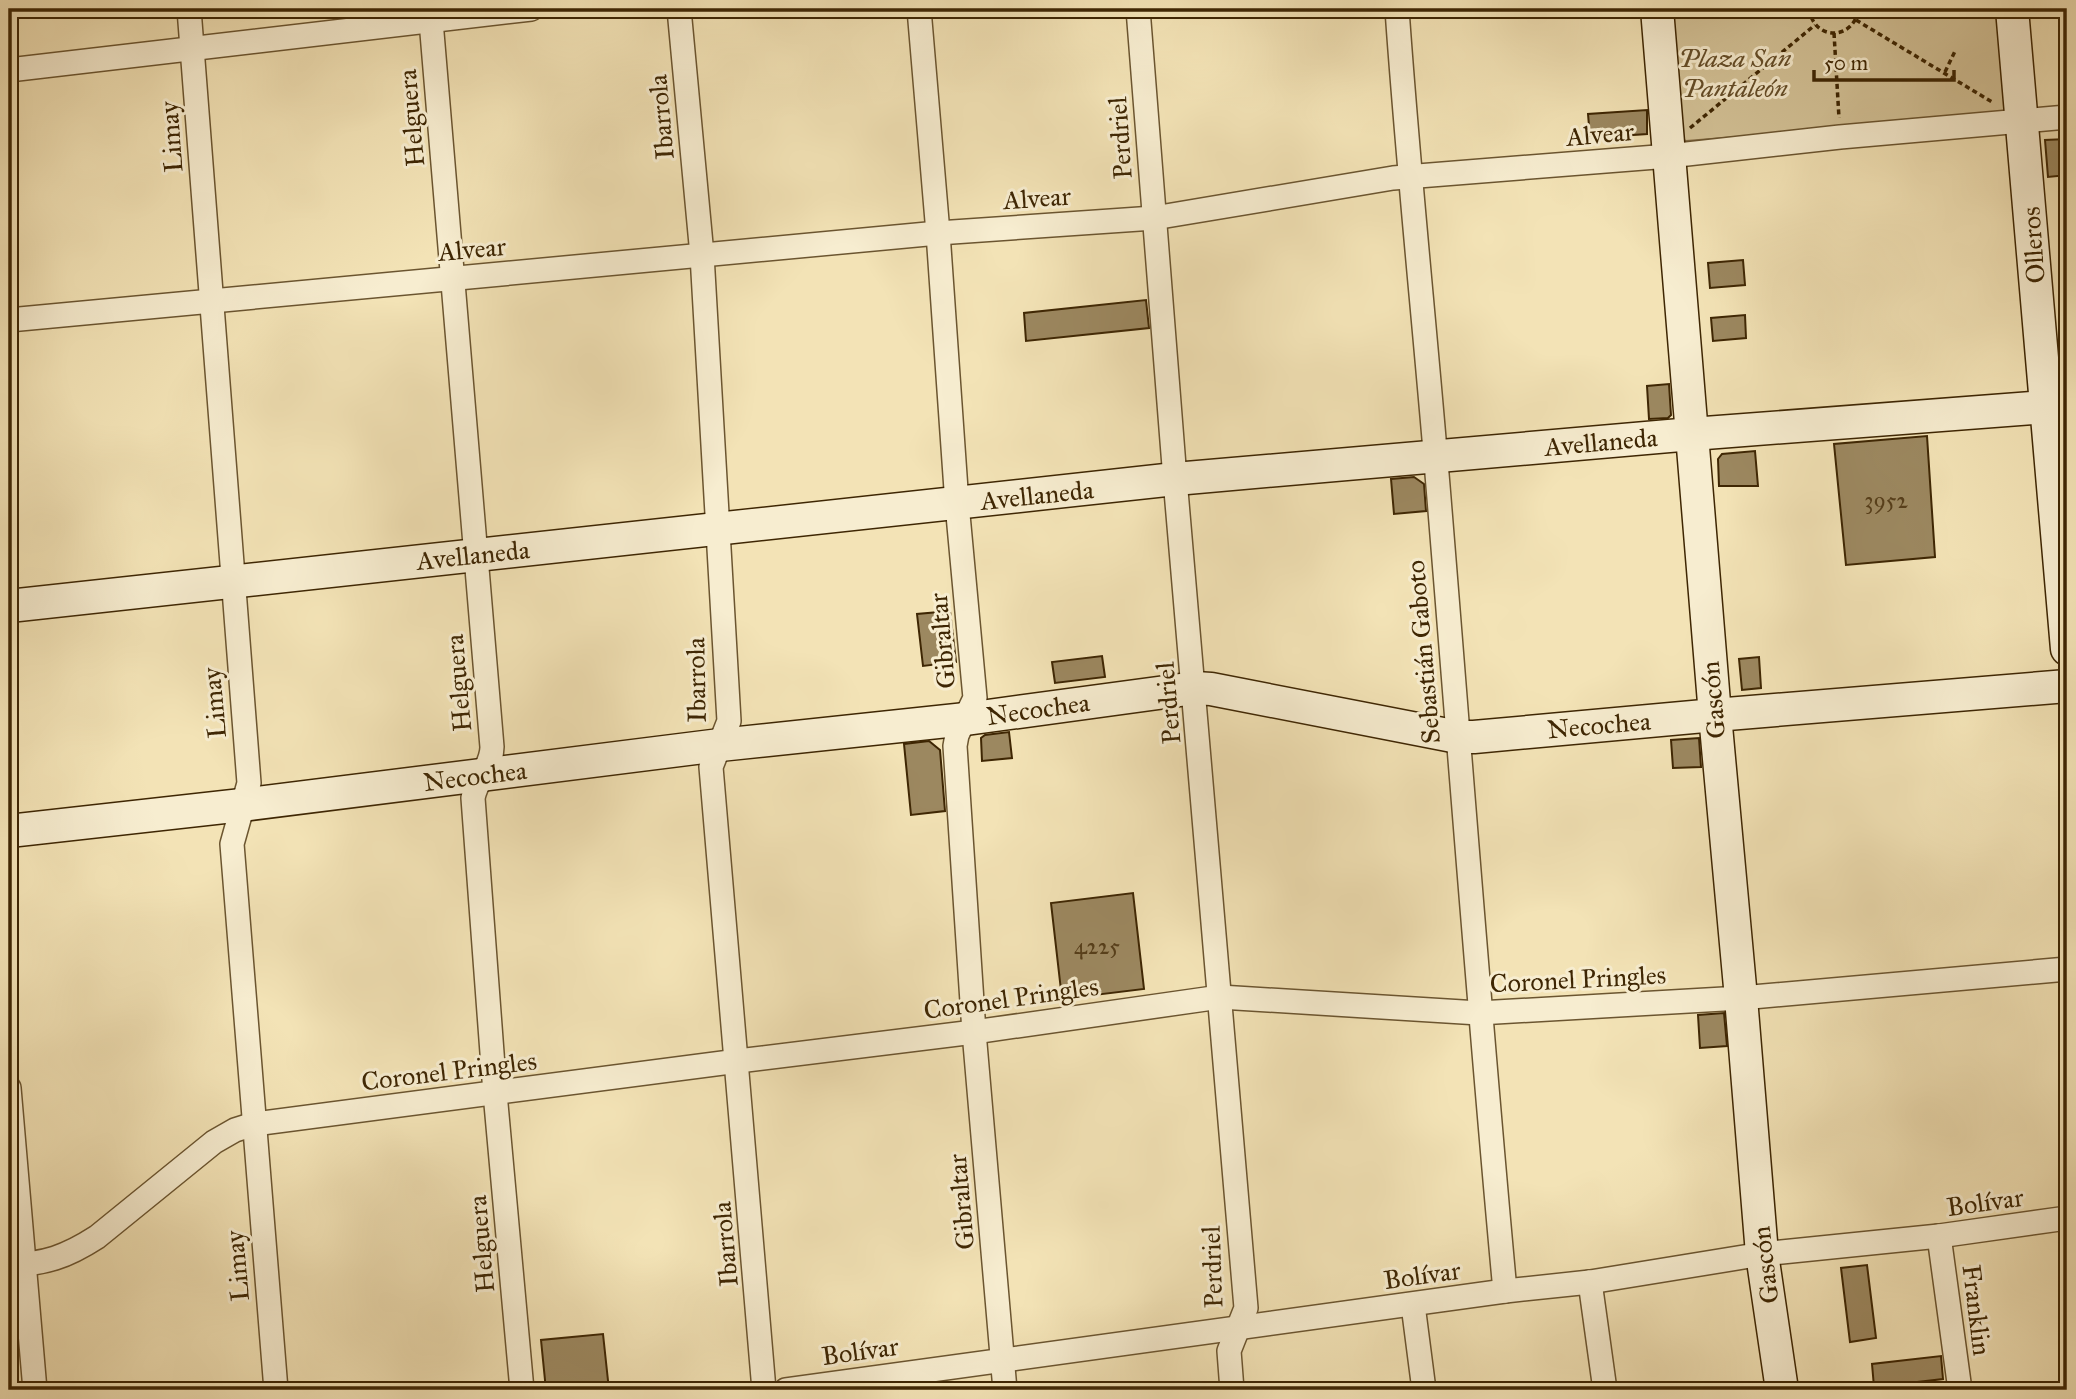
<svg xmlns="http://www.w3.org/2000/svg" width="2076" height="1399" viewBox="0 0 2076 1399" font-family="'IM FELL Great Primer',serif">
<style>
.green{fill:#d4c398;stroke:#89744e;stroke-width:2}
.building{fill:#9c8860;stroke:#3e2603;stroke-width:2}
.lines{fill:none;stroke-linecap:round;stroke-linejoin:round}
.lane-casing{stroke:#6b5530;stroke-width:14}
.street-casing{stroke:#6b5530;stroke-width:26}
.secondary-casing{stroke:#3e2603;stroke-width:35}
.path{stroke:#3e2603;stroke-width:3.5;stroke-dasharray:5 3.5;stroke-linecap:butt}
.lane{stroke:#f7edd0;stroke-width:10}
.street{stroke:#f7edd0;stroke-width:23}
.secondary{stroke:#f7edd0;stroke-width:32}
.labels{text-anchor:middle;dominant-baseline:central;stroke-width:6;stroke-linejoin:round;paint-order:stroke}
.number-label{font-size:23px;fill:#563e1a}
.park-label{font-size:26px;font-style:italic;fill:#644d28;stroke:#f7edd0}
.street-label{font-size:26px;fill:#3e2603;stroke:#f7edd0}
</style>
<rect width="100%" height="100%" fill="#f3e3b6"/>
<filter id="stains"><feTurbulence type="fractalNoise" baseFrequency=".00286" numOctaves="4"/><feColorMatrix values="0 0 0 0 .2 0 0 0 0 .09 0 0 0 0 .02 0 0 0 .5 -.17"/></filter>
<radialGradient id="worn" r=".72"><stop offset=".6" stop-color="#630" stop-opacity="0"/><stop offset="1" stop-color="#630" stop-opacity=".3"/></radialGradient>
<path class="green" d="M1666,9h334l6,102 -5,5 -315,25 -8,-3z"/>
<g class="building">
<path d="M1647,110v24l-57,4 -2,-24z"/>
<path d="M2067,139v36l-19,2 -3,-37z"/>
<path d="M1743,260l2,25 -35,3 -2,-25z"/>
<path d="M1146,300l3,28 -123,13 -2,-28z"/>
<path d="M1745,315l1,23 -33,3 -2,-23z"/>
<path d="M1669,384l2,31 -3,3 -19,1 -2,-33z"/>
<path d="M1927,436l8,121 -89,8 -12,-121z"/>
<path d="M1755,451l3,35h-39l-1,-27 4,-5z"/>
<path d="M1414,477l10,7 2,27 -32,3 -3,-35z"/>
<path d="M950,611l6,51 -33,4 -6,-52z"/>
<path d="M1102,656l3,21 -50,6 -3,-21z"/>
<path d="M1759,657l2,31 -19,2 -3,-31z"/>
<path d="M1009,732l3,26 -30,3 -1,-23 4,-3z"/>
<path d="M1699,738l2,29 -28,1 -2,-28z"/>
<path d="M929,741l11,9 5,61 -34,4 -7,-71z"/>
<path d="M1133,893l11,96 -82,10 -11,-96z"/>
<path d="M1724,1013l3,33 -27,2 -2,-33z"/>
<path d="M1867,1265l9,73 -26,4 -9,-74z"/>
<path d="M603,1334l6,56h-63l-5,-50z"/>
<path d="M1941,1356l2,23 -69,8 -2,-23z"/>
</g>
<g class="lines">
<defs>
<path id="lane" d="M392,9l10,15"/>
<g id="street">
<path d="M189,9l60,774 -17,61 44,546"/>
<path d="M430,9l62,738c0,19 -16,33 -19,51l22,295 27,297"/>
<path d="M679,9l23,246 27,466 -18,46 53,623"/>
<path d="M919,9l19,224 19,271 18,194 -18,37 -2,11 19,286 31,358"/>
<path d="M1138,9l37,470 71,829 -17,43 3,39"/>
<path d="M1397,9c11,159 28,318 41,477 22,268 42,537 67,805"/>
<path d="M9,70l522,-61"/>
<path d="M9,320l929,-87 216,-15 239,-40 276,-22 171,-19 227,-20"/>
<path d="M2045,407l22,-2"/>
<path d="M9,1088l26,302"/>
<path d="M1939,1236l21,154"/>
<path d="M9,1265c36,-1 57,-8 88,-28l117,-95 21,-12 19,-6 484,-63 236,-29 246,-35 259,16 262,-15 326,-29"/>
<path d="M1590,1282l15,108"/>
<path d="M1413,1305l11,85"/>
<path d="M786,1390l719,-99 85,-9 172,-28 177,-18 128,-18"/>
</g>
<g id="secondary">
<path d="M1657,9l58,706 26,283 21,256 20,136"/>
<path d="M2012,9l55,640"/>
<path d="M9,606l1166,-127 517,-45 353,-27"/>
<path d="M9,831l233,-26 478,-60 246,-26 229,-31 16,1 247,48h16l241,-22 352,-29"/>
</g>
</defs>
<use href="#lane" class="lane-casing"/>
<use href="#street" class="street-casing"/>
<use href="#secondary" class="secondary-casing"/>
<g class="path">
<path d="M1809,9c5,32 44,32 50,0"/>
<path d="M1856,20l136,82"/>
<path d="M1834,33l5,85"/>
<path d="M1945,72l11,-23"/>
<path d="M1690,128l125,-103"/>
<path d="M9,796h6"/>
</g>
<use href="#lane" class="lane"/>
<use href="#street" class="street"/>
<use href="#secondary" class="secondary"/>
</g>
<g class="labels">
<g class="number-label">
<text x="1886" y="500">3952</text>
<text x="1097" y="946">4225</text>
</g>
<g class="park-label">
<text x="1735" y="58">Plaza San<tspan x="1735" dy="30">Pantaleón</tspan></text>
</g>
<g class="street-label">
<text transform="translate(661 117) rotate(-95)">Ibarrola</text>
<text transform="translate(411 118) rotate(-95)">Helguera</text>
<text transform="translate(1600 134) rotate(-5)">Alvear</text>
<text transform="translate(171 137) rotate(-94)">Limay</text>
<text transform="translate(1120 138) rotate(-94)">Perdriel</text>
<text transform="translate(1037 198) rotate(-4)">Alvear</text>
<text transform="translate(2033 245) rotate(-94)">Olleros</text>
<text transform="translate(472 249) rotate(-5)">Alvear</text>
<text transform="translate(1601 442) rotate(-5)">Avellaneda</text>
<text transform="translate(1037 495) rotate(-6)">Avellaneda</text>
<text transform="translate(473 555) rotate(-6)">Avellaneda</text>
<text transform="translate(942 641) rotate(-95)">Gibraltar</text>
<text transform="translate(1423 652) rotate(-95)">Sebastián Gaboto</text>
<text transform="translate(696 680) rotate(-91)">Ibarrola</text>
<text transform="translate(458 683) rotate(-95)">Helguera</text>
<text transform="translate(1713 700) rotate(-95)">Gascón</text>
<text transform="translate(214 703) rotate(-95)">Limay</text>
<text transform="translate(1168 703) rotate(-95)">Perdriel</text>
<text transform="translate(1038 709) rotate(-8)">Necochea</text>
<text transform="translate(1599 725) rotate(-5)">Necochea</text>
<text transform="translate(475 776) rotate(-7)">Necochea</text>
<text transform="translate(1578 979) rotate(-3)">Coronel Pringles</text>
<text transform="translate(1011 998) rotate(-8)">Coronel Pringles</text>
<text transform="translate(449 1071) rotate(-7)">Coronel Pringles</text>
<text transform="translate(961 1202) rotate(-95)">Gibraltar</text>
<text transform="translate(1985 1202) rotate(-8)">Bolívar</text>
<text transform="translate(481 1244) rotate(-95)">Helguera</text>
<text transform="translate(725 1244) rotate(-95)">Ibarrola</text>
<text transform="translate(1765 1265) rotate(-97)">Gascón</text>
<text transform="translate(237 1266) rotate(-95)">Limay</text>
<text transform="translate(1212 1267) rotate(-92)">Perdriel</text>
<text transform="translate(1422 1275) rotate(-8)">Bolívar</text>
<text transform="translate(1977 1310) rotate(83)">Franklin</text>
<text transform="translate(860 1351) rotate(-8)">Bolívar</text>
</g>
</g>
<rect width="2076" height="1399" fill="none" stroke="#f3e3b6" stroke-width="35"/>
<rect x="10" y="10" width="2055" height="1378" fill="none" stroke="#3e2603" stroke-width="3.5"/>
<rect x="18" y="18" width="2041" height="1364" fill="none" stroke="#3e2603" stroke-width="2"/>
<path d="M1814 70v10h140v-10" fill="none" stroke="#3e2603" stroke-width="3.5"/>
<text x="1824" y="70" font-size="21" fill="#3e2603" stroke="#f7edd0" stroke-width="5" paint-order="stroke">50 m</text>
<rect width="100%" height="100%" filter="url(#stains)"/>
<rect width="100%" height="100%" fill="url(#worn)"/>
</svg>
